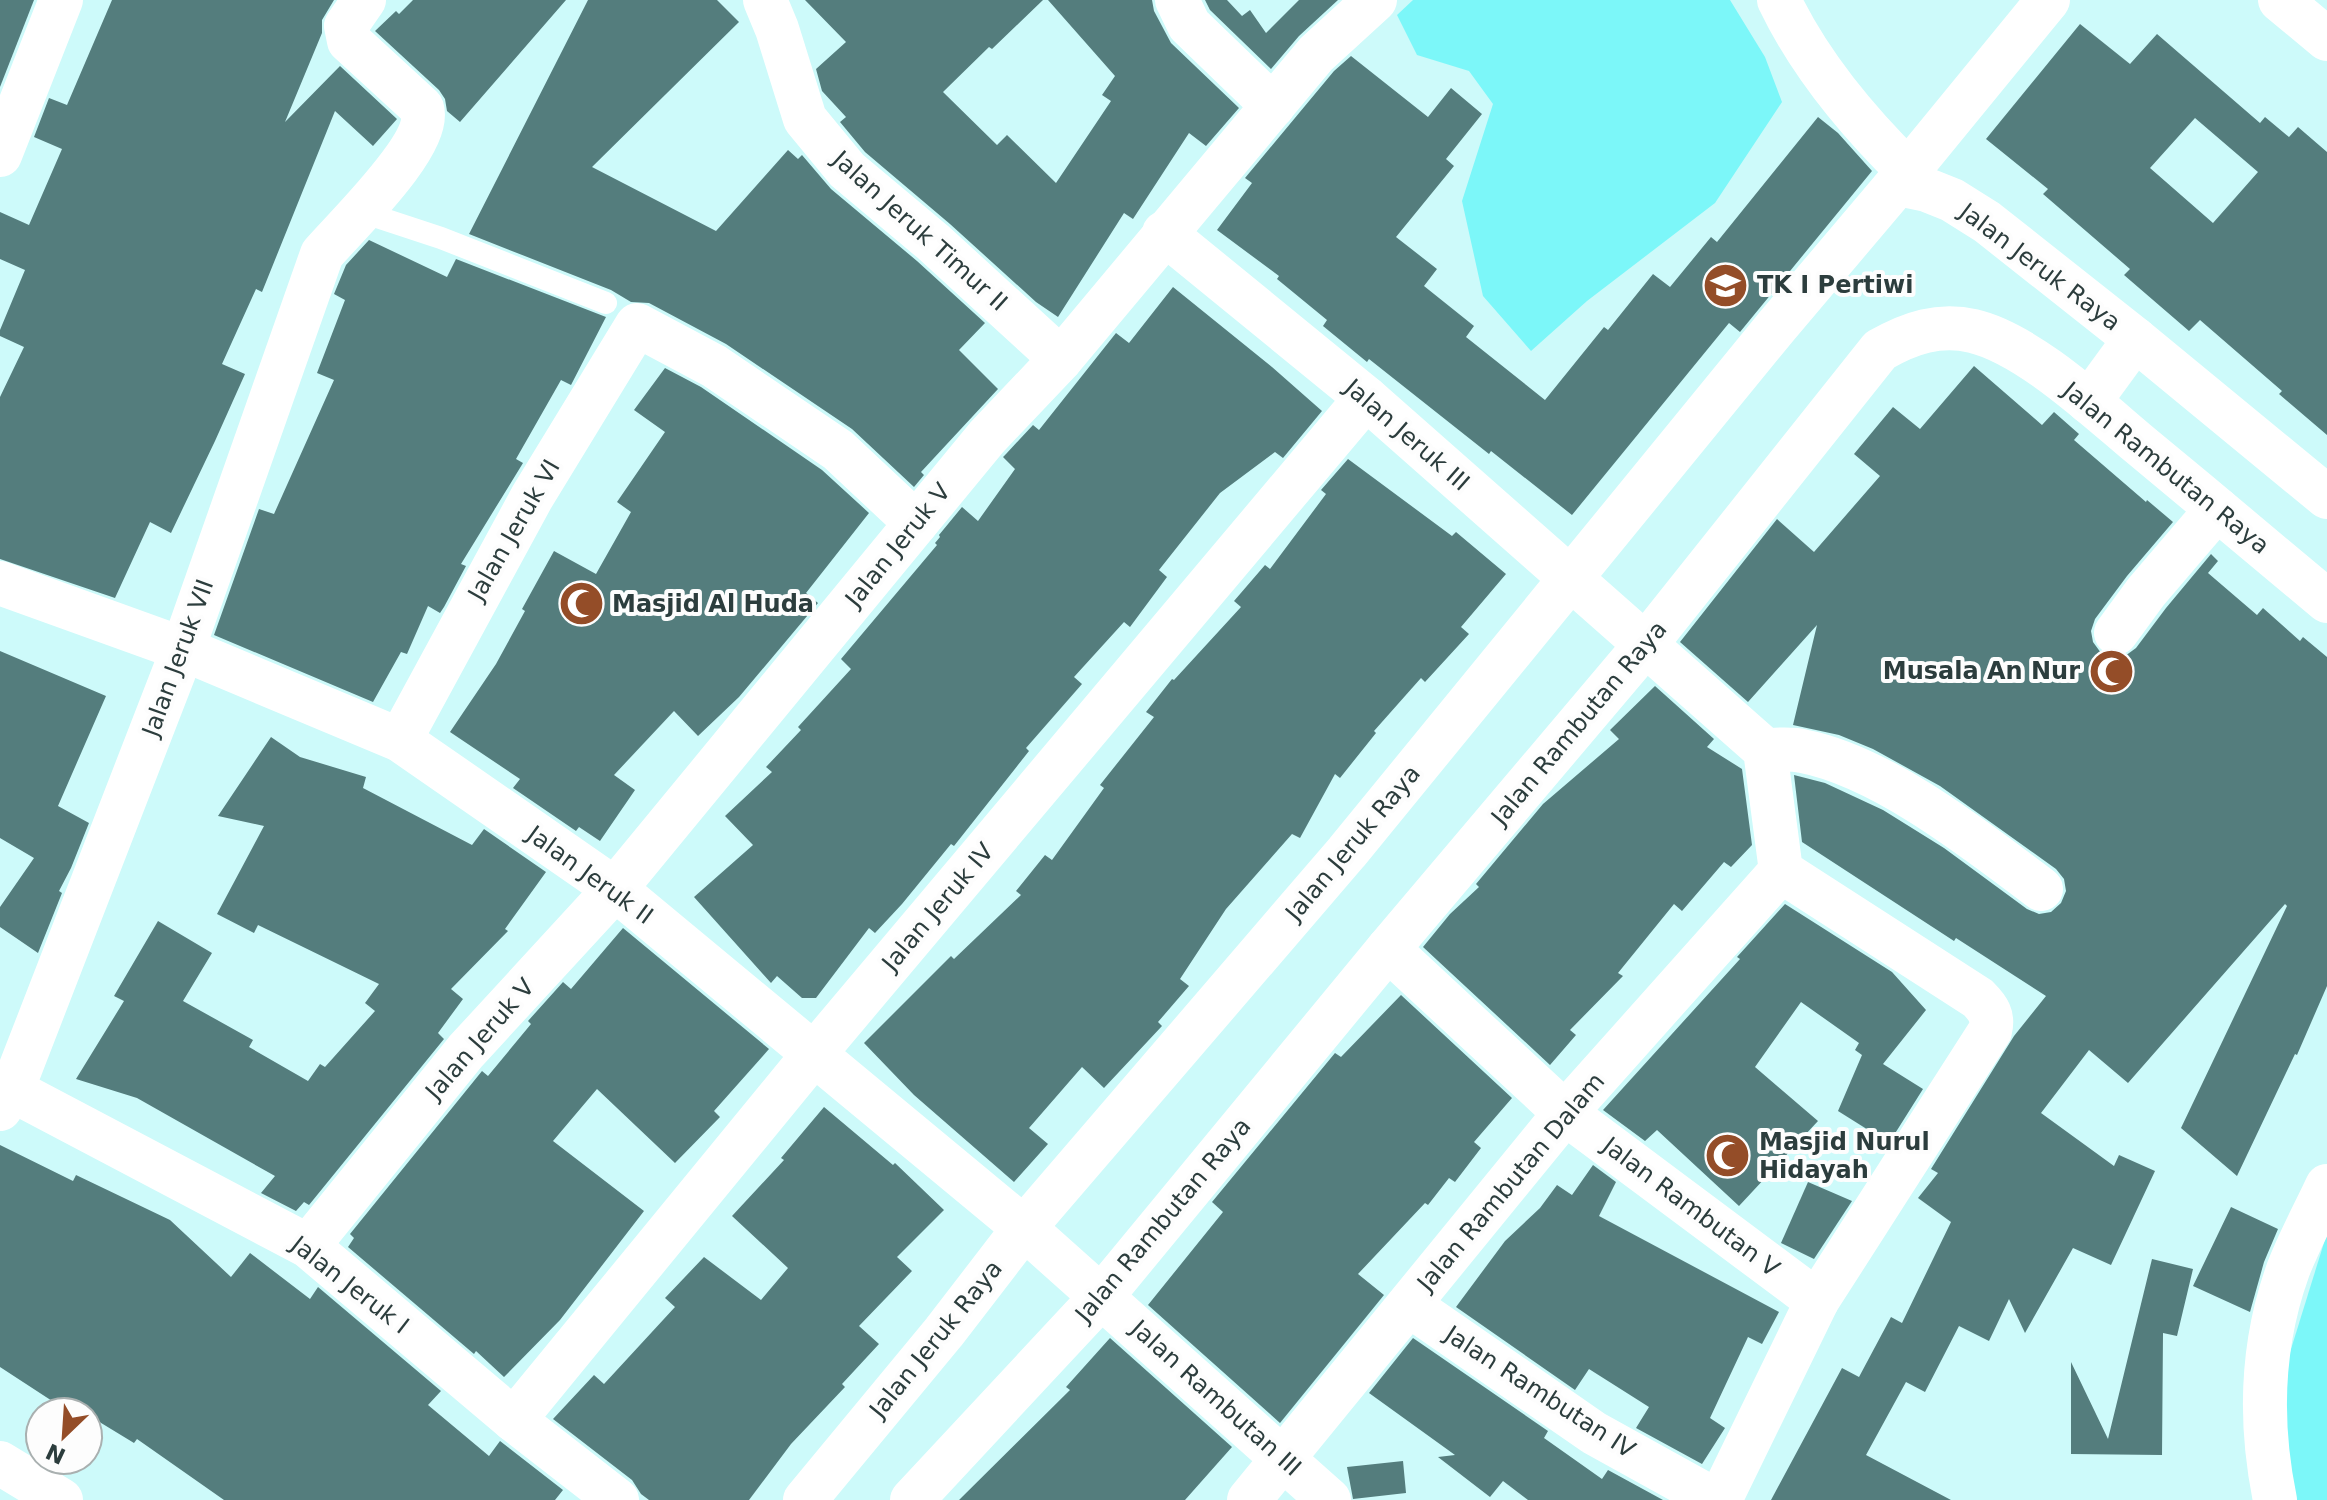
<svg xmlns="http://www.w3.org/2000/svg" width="2327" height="1500" viewBox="0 0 2327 1500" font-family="'DejaVu Sans',sans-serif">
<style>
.green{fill:#7cf7f9}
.building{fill:#547d7d;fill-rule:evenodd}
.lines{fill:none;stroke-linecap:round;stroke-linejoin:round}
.lane{stroke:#fff;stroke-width:22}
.street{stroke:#fff;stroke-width:44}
.secondary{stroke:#fff;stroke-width:44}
.labels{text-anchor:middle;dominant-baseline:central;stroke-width:8;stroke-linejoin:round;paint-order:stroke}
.street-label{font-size:24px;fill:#2c3d3d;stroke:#fdfdfd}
.poi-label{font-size:24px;font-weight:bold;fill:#2c3d3d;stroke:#fdfdfd;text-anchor:start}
</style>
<rect width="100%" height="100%" fill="#cdfafa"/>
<g class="green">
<path d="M1413,0h317l35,57 17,45 -67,101 -128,98 -56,50 -48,-55 -21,-95 31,-97 -24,-33 -52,-16 -20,-40z"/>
<path d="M2327,1233v267h-39l-5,-125z"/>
</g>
<g class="building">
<path d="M0,0h34l-34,87z"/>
<path d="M112,0h222l-12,20v13l-37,89 55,-56 57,53 -24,27 -38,-35 -73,181 -6,-3 -34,75 23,10 -30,67 -44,92 -21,-11 -35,76 -115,-39v-162l24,-50 -24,-11v-6l25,-60 -25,-11v-47l29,13 33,-76 -28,-12 15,-39 18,7z"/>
<path d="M413,0h153l-106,122 -13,-11 -2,-12 -6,-9 -64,-59 21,-20 3,3z"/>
<path d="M588,0h129l22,22 -147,145 124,64 72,-81 10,9 4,-4 29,34 86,72 68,62 -26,27 39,39 -77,83 3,3 -10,12 -62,-58 -126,-85 -77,-41 -18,-1 -20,-12 -142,-56z"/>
<path d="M805,0h238l-51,49 -3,-2 -46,45 54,53 10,-10 49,48 55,-82 -9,-6 13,-19 -67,-76h104l2,11 17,32 68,65 -33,38 -17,-13 -56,86 -9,-6 -66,104 -22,-15 -86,-78 -85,-72 -25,-30 6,-5 -24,-26 -6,-22 30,-27z"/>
<path d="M1205,0h22l15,16 8,-6 16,23 33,-33h39l-39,36 -28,33 -61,-59z"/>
<path d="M2080,24l50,40 27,-30 103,89 5,-6 24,20 9,-10 29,25v283l-48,-41 3,-3 -82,-71 -11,11 -65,-56 6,-6 -87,-75 5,-5 -62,-50zM2195,118l63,54 -45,51 -63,-55z"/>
<path d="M1351,56l77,61 23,-29 31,26 -36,45 8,7 -58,71 41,32 -13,17 50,40 -8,11 79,63 59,-73 4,3 45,-56 17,13 41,-50 6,5 101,-125 20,16 34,38 -132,161 -11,-9 -157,192 -81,-64 -2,3 -120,-95 -2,3 -44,-36 4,-6 -50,-41 2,-3 -62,-46 35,-47 -7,-5 89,-107z"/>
<path d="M369,240l78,37 9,-18 150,58 -35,68 -10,-5 -45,79 7,4 -62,101 5,2 -22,41 -4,6 -12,-7 -21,48 -6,-2 -28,50 -159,-67 45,-126 15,5 60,-134 -17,-7 28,-73 -11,-6 12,-29z"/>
<path d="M1173,287l99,80 50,44 -39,47 -8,-6 -55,41 -61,77 8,7 -37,50 -6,-5 -50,55 8,7 -56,64 3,3 -75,95 -3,-2 -49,60 -27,29 -6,-5 -53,70h-14l-25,-22 -6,7 -77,-86 59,-52 -28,-29 47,-44 -6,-5 35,-37 -3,-3 53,-58 -10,-10 96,-114 -2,-2 5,-6 -1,-2 23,-28 16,14 37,-52 -12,-12 3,-3 27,-29 6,5 77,-97 13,10z"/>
<path d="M1974,366l68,59 12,-13 25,22 -5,6 72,62 1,-2 26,22 -46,54 -32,43 -4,12 2,11 8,11 13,5 11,-2 11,-8 30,-40 45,-54 7,7 -10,12 49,42 6,-7 37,33 3,-4 24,20v329l-30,69 -2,-1 -58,122 -56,-48 106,-222 -2,-2 -157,179 -39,-33 -48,63 73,53 5,-11 36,16 -44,94 -38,-17 -48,85 -16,-34 -20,42 -30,-15 -34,66 -19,-10 -40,73 85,45h-180l71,-132 17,9 32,-60 11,6 49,-101 -33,-24 20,-25 -7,-4 83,-133 32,-40 -90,-58 -2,3 -152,-99 -8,-67 31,8 58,27 61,38 83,61 12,5 12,-2 10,-9 5,-12 -2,-12 -8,-10 -116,-83 -67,-37 -34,-14 -46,-10 24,-100 -69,77 -68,-60 97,-123 37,33 66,-76 -26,-22 39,-47 27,22z"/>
<path d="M665,368l36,19 121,83 47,43 -63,80 12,10 -79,94 -41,39 -24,-25 -60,64 21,15 -35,51 -21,-14 -3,4 -63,-43 7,-9 -70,-47 46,-68 29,-53 -3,-2 32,-58 42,23 35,-62 -14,-10 48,-70 -31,-22z"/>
<path d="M1348,459l104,77 4,-4 50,42 -45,53 8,7 -44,48 -4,-4 -47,53 2,2 -36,45 -5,-4 -35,64 -8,-4 -66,75 -46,70 9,7 -31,36 4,4 -58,62 -22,-21 -53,61 19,16 -34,38 -100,-87 -50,-52 87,-87 3,3 67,-64 -5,-4 29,-36 7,5 52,-72 -4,-3 54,-68 -8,-5 26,-33 2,1 67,-73 -7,-6 31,-36 5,4 56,-75 -5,-4z"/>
<path d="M0,651l106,45 -48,110 31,17 -18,45 -12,23 3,2 -24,60 -38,-26v-20l34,-49 -34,-20z"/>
<path d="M1655,686l59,53 -7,8 35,22 10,76 -21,22 -7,-5 -42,49 -8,-7 -56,69 5,3 -53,54 6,5 -26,30 -127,-118 27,-33 29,-27 -3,-3 67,-80 76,-65 -9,-9z"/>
<path d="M271,737l29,20 66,20 -3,11 109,57 12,-16 62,43 -41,57 3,2 -57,58 12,10 -25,34 6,6 -135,166 -5,-3 -8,9 -35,-18 14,-17 -138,-78 -61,-19 48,-78 -10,-5 44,-75 54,32 -29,48 70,39 -4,7 59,34 12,-17 5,3 50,-56 -10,-8 14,-19 -121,-59 -4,8 -37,-19 47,-88 -46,-10z"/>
<path d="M1785,904l107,68 34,38 -43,54 40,25 -34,54 -51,-32 24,-56 -7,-5 4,-7 -58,-41 -46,65 63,54 -79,85 -82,-76 -12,11 -42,-31 137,-151 -3,-2z"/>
<path d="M623,928l146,121 -55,62 6,6 -45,46 -78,-74 -44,52 91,70 -84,109 -56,57 -28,-26 -2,3 -126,-107 6,-9 -4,-4 132,-163 6,5 43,-52 -3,-3 35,-39 8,7z"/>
<path d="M1401,995l111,103 -38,44 7,6 -26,34 -6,-4 -21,27 -3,-2 -67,71 26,21 -104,128 -132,-118 75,-93 -11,-10 123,-149 6,4z"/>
<path d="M824,1107l69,58 2,-2 49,47 -47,47 15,14 -53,55 20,18 -37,40 3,3 -54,57 -42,56h-100l-8,-6 -9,-14 -79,-61 41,-44 10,9 71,-77 -10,-9 39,-41 57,43 27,-32 -56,-52 52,-56 -3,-2z"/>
<path d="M0,1145l73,36 3,-6 94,45 61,57 19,-24 60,46 8,-12 123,104 -13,14 61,51 11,-15 63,49 -8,10h-331l-87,-61 -3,4 -46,-28v-3h-19l-69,-45z"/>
<path d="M1593,1165l23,17 -17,34 180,96 -17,32 -14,-7 -38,81 15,10 -23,36 -66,-36 13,-21 -60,-38 -14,21 -119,-83 49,-66 35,-33 17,-23 15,10z"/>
<path d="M1808,1182l44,19 -38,58 -33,-16z"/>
<path d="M2231,1207l47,22 -14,33 -14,50 -57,-26z"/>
<path d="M2152,1259l41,10 -16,67 -14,-3 -1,122 -91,-1v-92l37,77z"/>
<path d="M1110,1338l122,109 -47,53h-226l111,-110 -4,-3z"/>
<path d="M1413,1338l135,93 -4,7 58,41 6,-9 55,30h-135l-25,-19 -13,16 -52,-40 17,-2 -86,-62z"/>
<path d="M1403,1461l3,32 -53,6 -6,-32z"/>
</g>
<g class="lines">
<path class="lane" d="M359,211l82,27 165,65"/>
<g class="street">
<path d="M765,0l12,29 28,90 42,51 86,72 128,117"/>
<path d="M1177,0l12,25 84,81"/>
<path d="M1779,0c31,65 78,121 129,171"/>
<path d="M2280,0l47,39"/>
<path d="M0,155l61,-155"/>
<path d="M1898,184l29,6 25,10 35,22 148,117 192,158"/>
<path d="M1164,233l202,165 399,352 16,121 197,127c10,10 16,18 12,33l-173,270 -97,199"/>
<path d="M2089,402l46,-63"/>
<path d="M0,583l183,66 217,91 215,149 409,339 305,272"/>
<path d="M2116,633l30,-41 71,-83"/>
<path d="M400,740l132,-243 105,-172 77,41 124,84 78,73"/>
<path d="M1765,750c12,0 26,-2 37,1 80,15 174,89 239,138"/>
<path d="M1388,949l177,164 252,188"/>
<path d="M12,1090l296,156 206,174 103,80"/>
<path d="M0,1109l12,-19 171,-441 139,-395c24,-28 111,-110 100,-146l-73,-67 -3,-15 18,-26"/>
<path d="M308,1246l158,-195 149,-162 372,-452 74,-78 255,-305 59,-54"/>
<path d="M1409,1305l185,128 121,67"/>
<path d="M514,1420l300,-366 552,-656"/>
<path d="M0,1463l61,37"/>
<path d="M805,1500l139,-168 80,-104 323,-376 429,-525 132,-156 140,-171"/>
<path d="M912,1500l190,-204 286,-347 258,-305 234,-294c30,-17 59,-27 93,-19 55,13 123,77 166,113 63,52 126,105 188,157"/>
<path d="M1249,1500l316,-387 216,-242"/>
</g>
<path class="secondary" d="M2275,1500c-16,-78 -14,-155 13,-230 11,-29 26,-56 39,-84"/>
</g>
<defs>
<symbol id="school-disc" viewBox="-11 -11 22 22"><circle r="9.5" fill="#944d28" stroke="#fdfdfd"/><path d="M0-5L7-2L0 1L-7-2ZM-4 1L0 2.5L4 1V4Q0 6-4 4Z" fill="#fff"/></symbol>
<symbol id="mosque-disc" viewBox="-11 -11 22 22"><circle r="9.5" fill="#944d28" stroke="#fdfdfd"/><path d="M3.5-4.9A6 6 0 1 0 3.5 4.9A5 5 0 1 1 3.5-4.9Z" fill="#fff"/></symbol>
</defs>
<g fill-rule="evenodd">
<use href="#school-disc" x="1700" y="260" width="51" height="51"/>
<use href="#mosque-disc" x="556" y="578" width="51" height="51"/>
<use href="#mosque-disc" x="2086" y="646" width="51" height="51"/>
<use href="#mosque-disc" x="1702" y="1130" width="51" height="51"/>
</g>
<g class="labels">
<g class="street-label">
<text transform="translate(920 231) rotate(42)">Jalan Jeruk Timur II</text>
<text transform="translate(2040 267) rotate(37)">Jalan Jeruk Raya</text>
<text transform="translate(1407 435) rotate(41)">Jalan Jeruk III</text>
<text transform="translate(2166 468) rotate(39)">Jalan Rambutan Raya</text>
<text transform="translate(514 530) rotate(-60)">Jalan Jeruk VI</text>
<text transform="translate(898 545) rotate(-51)">Jalan Jeruk V</text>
<text transform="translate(178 658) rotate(-70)">Jalan Jeruk VII</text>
<text transform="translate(1579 723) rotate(-50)">Jalan Rambutan Raya</text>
<text transform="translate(1353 843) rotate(-50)">Jalan Jeruk Raya</text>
<text transform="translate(590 875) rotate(36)">Jalan Jeruk II</text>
<text transform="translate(938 907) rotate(-50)">Jalan Jeruk IV</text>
<text transform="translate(480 1039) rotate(-49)">Jalan Jeruk V</text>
<text transform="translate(1511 1182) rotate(-50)">Jalan Rambutan Dalam</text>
<text transform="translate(1691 1207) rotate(37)">Jalan Rambutan V</text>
<text transform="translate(1163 1220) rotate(-50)">Jalan Rambutan Raya</text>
<text transform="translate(350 1285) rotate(38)">Jalan Jeruk I</text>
<text transform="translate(936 1339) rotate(-51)">Jalan Jeruk Raya</text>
<text transform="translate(1540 1392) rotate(33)">Jalan Rambutan IV</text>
<text transform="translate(1216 1398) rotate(42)">Jalan Rambutan III</text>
</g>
<g class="poi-label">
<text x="1757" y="285">TK I Pertiwi</text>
<text x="612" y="604">Masjid Al Huda</text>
<text x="2080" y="671" text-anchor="end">Musala An Nur</text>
<text x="1759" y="1142">Masjid Nurul<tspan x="1759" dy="28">Hidayah</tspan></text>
</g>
</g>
<g transform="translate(64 1436) rotate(205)"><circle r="38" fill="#fdfdfd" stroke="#a9b0b0" stroke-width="2"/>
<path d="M0-6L14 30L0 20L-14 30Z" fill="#944d28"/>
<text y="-12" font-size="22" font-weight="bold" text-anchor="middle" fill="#2c3d3d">N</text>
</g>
</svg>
